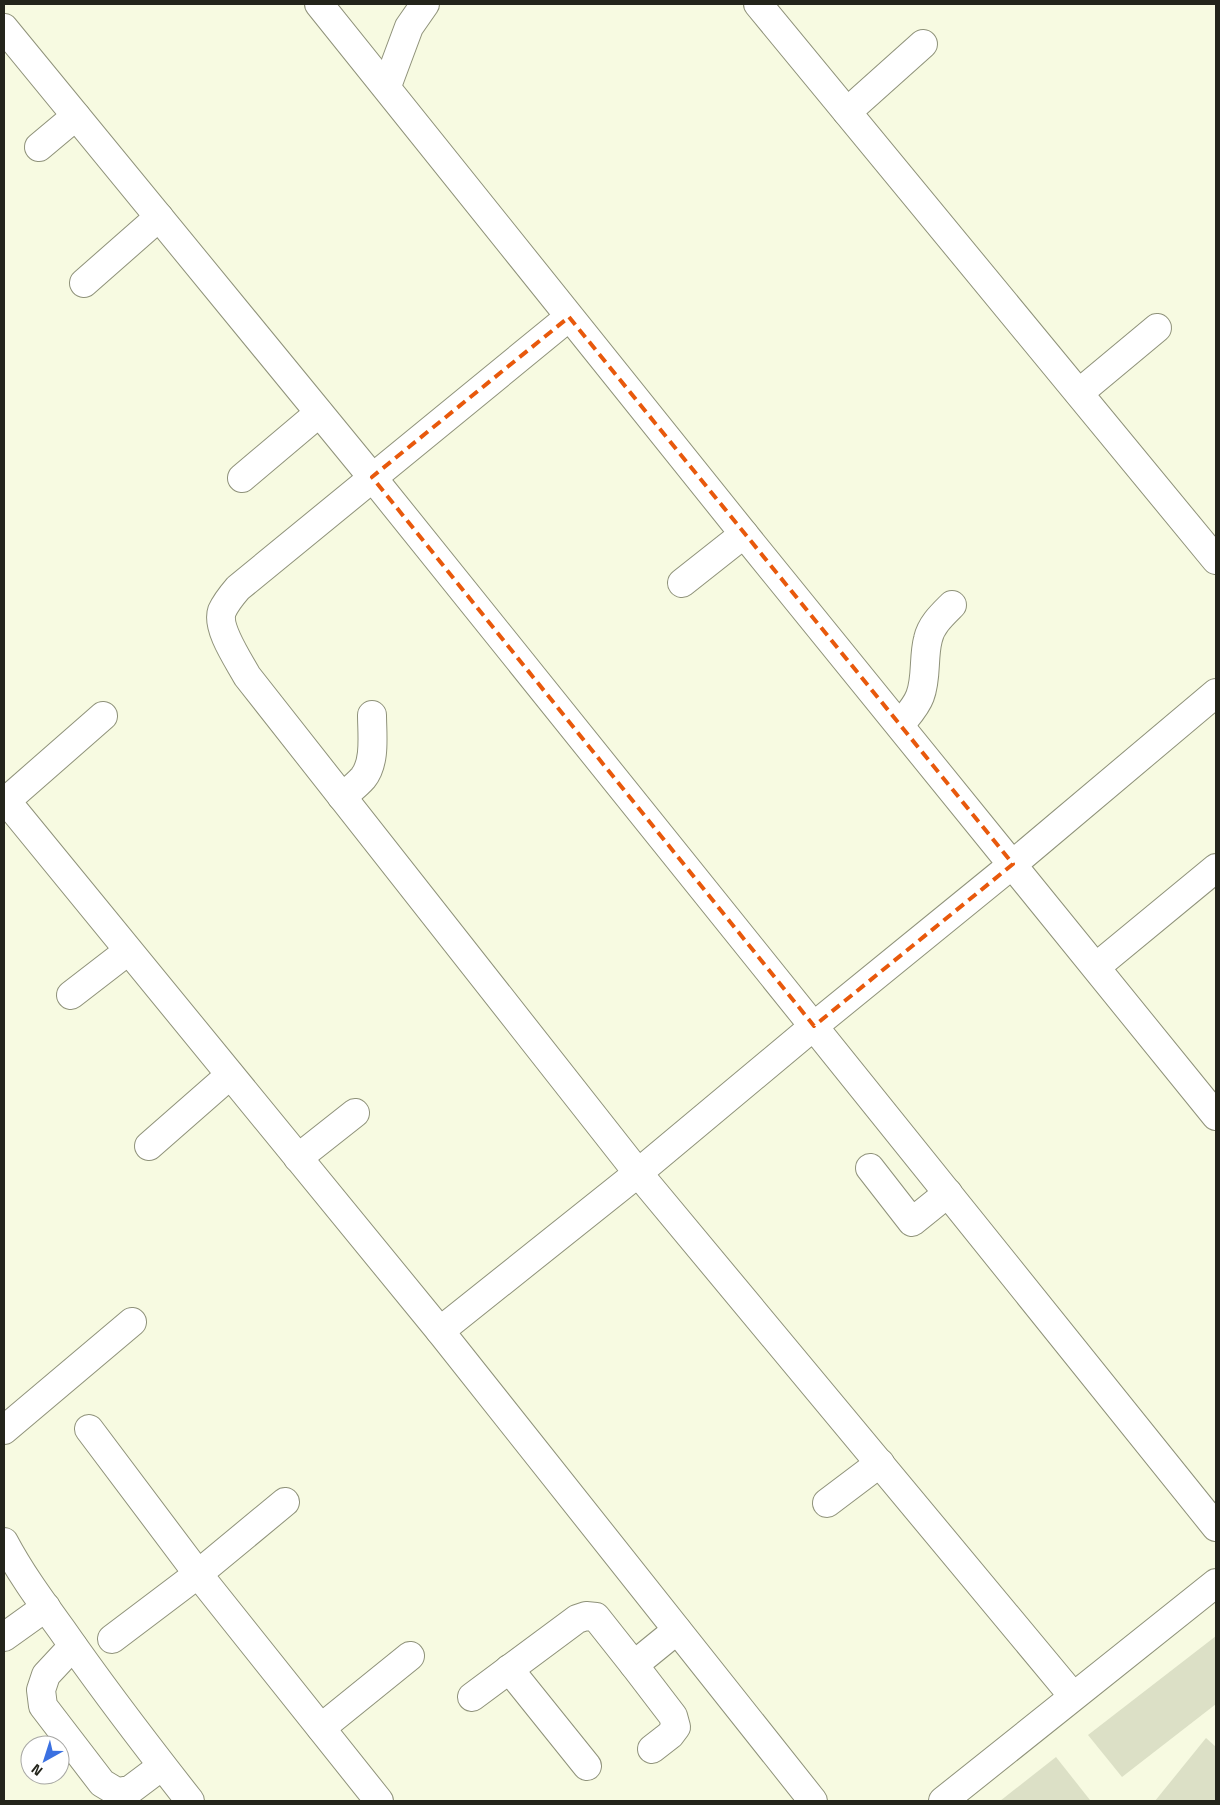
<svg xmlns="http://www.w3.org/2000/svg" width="1220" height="1805" viewBox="0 0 1220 1805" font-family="'Titillium Web',sans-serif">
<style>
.building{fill:#dce0c6}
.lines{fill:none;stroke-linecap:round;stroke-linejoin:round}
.minor-casing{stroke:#8f927a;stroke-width:30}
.minor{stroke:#fff;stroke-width:28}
.marked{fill:none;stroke:#e8590c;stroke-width:4;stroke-dasharray:10 6;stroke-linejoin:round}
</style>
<rect width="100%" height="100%" fill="#f7fae1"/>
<g class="building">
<path d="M1216,1636v68l-94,73 -34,-42z"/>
<path d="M1206,1738l10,9v54h-61z"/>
<path d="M1056,1757l34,43 -2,1h-88z"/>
</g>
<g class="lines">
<defs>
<g id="minor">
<path d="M319,4l425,530 472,582"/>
<path d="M758,4l458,556"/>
<path d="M4,28l368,449 844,1050"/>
<path d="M387,86l22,-59 16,-23"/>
<path d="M847,112l76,-68"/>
<path d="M39,147l37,-31"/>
<path d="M84,283l75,-66"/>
<path d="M569,317l-331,271c-6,7 -12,14 -16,23 -6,17 17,50 25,65l391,497 435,523"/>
<path d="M1079,393l78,-65"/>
<path d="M242,478l77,-65"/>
<path d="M682,583l62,-49"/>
<path d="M900,725c7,-9 16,-18 20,-29 7,-18 3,-38 8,-57 3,-14 14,-24 24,-34"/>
<path d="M342,797c7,-6 15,-12 21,-19 13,-16 9,-44 9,-63"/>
<path d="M4,798l436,533 373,470"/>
<path d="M6,801l97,-85"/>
<path d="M1096,967l120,-99"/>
<path d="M71,995l57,-44"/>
<path d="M149,1146l81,-71"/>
<path d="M298,1158l57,-45"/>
<path d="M870,1168l42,54 36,-29"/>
<path d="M440,1331l198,-158 176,-147 199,-162 203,-171"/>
<path d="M89,1429l109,145 181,227"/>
<path d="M4,1430l128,-108"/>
<path d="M827,1503l53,-40"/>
<path d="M4,1542c17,32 37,59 58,88 41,59 84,115 128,171"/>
<path d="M4,1637l42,-30"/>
<path d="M112,1639l86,-65 87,-72"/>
<path d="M73,1646l-27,29 -5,15 2,16 59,77 15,9 13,-2 32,-24"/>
<path d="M509,1669l78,97"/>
<path d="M472,1697l105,-78 9,-3 10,1 38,48"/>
<path d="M321,1728l89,-72"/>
<path d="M652,1749l18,-14 6,-8 -3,-11 -39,-51 43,-35"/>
<path d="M943,1801l273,-218"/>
</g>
</defs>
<use href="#minor" class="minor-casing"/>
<use href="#minor" class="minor"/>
</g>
<path class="marked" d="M569,317l444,547 -199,162 -442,-549z"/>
<rect width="1220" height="1805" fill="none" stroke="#23241b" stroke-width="10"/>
<g transform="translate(45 1760) rotate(219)"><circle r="24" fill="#ffffff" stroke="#a7a7a4"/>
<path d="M0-4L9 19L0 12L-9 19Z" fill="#3b71e1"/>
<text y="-8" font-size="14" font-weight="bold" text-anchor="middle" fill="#23241b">N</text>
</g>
</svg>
